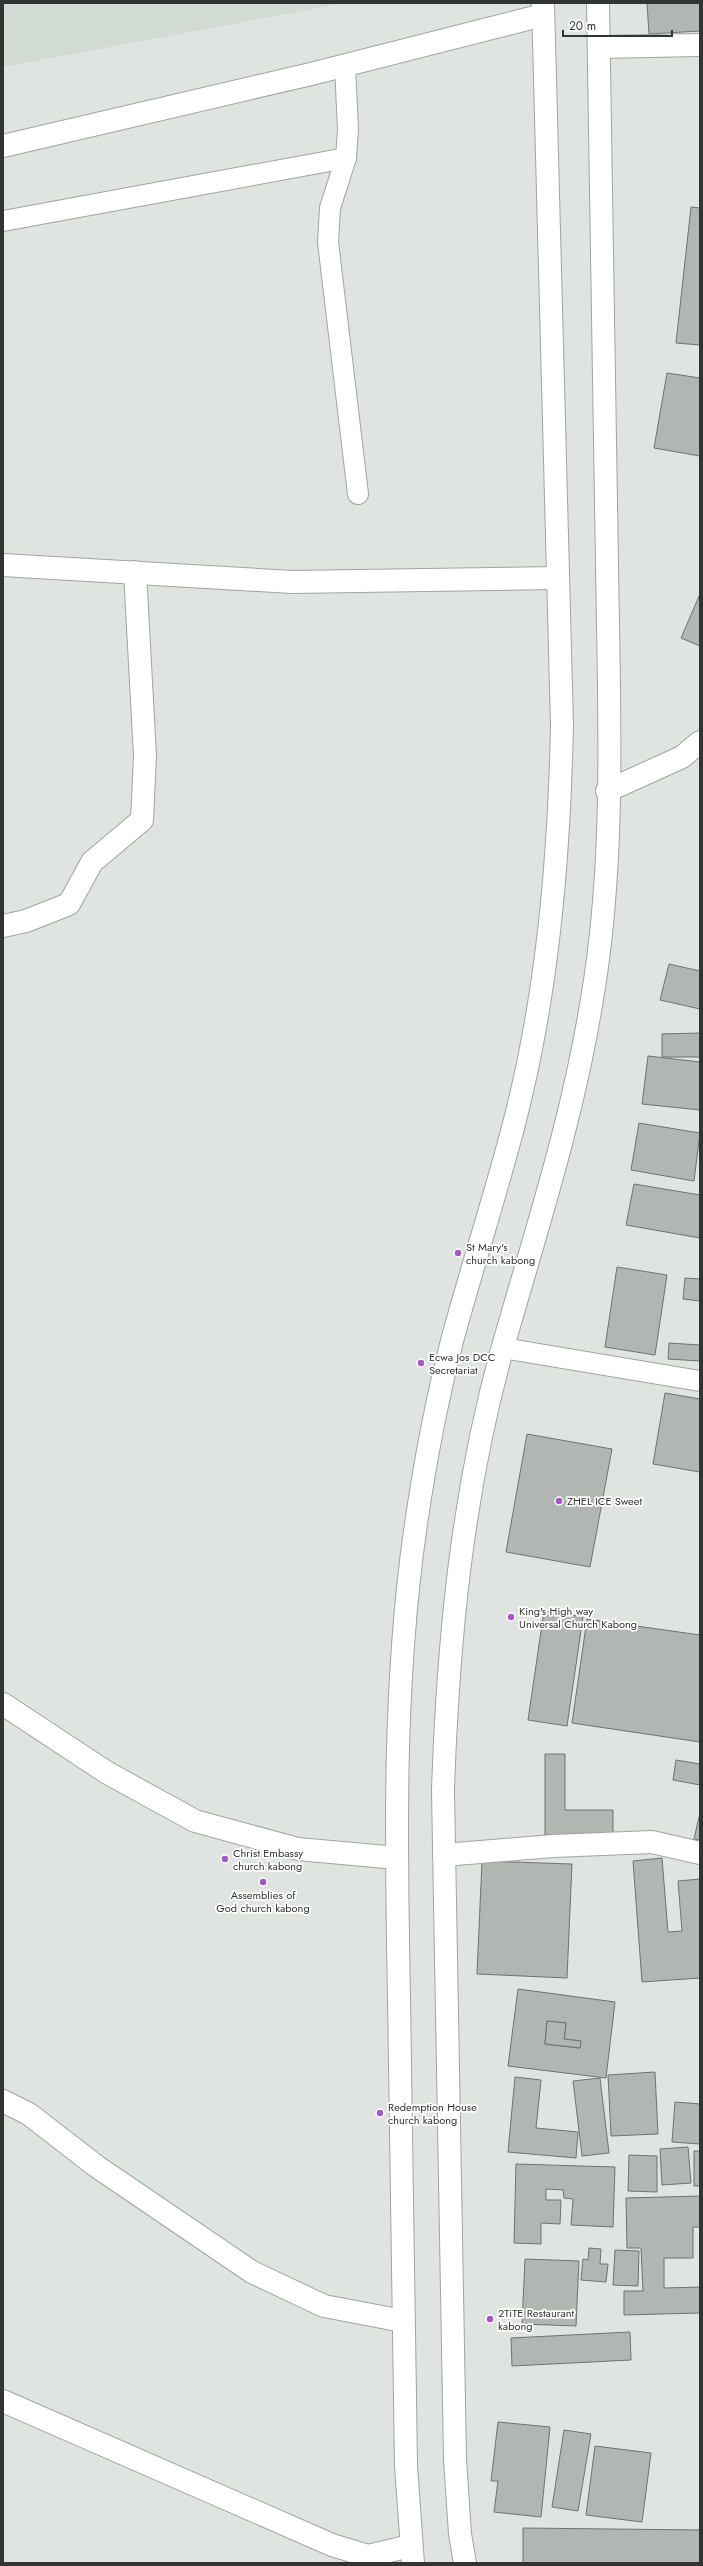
<svg xmlns="http://www.w3.org/2000/svg" width="703" height="2566" viewBox="0 0 703 2566" font-family="Jost,sans-serif">
<style>
.built{fill:#d1dbd3}
.building{fill:#b2b6b3;stroke:#6f726f;fill-rule:evenodd}
.lines{fill:none;stroke-linecap:round;stroke-linejoin:round}
.lane-casing{stroke:#a1a4a1;stroke-width:22}
.street-casing{stroke:#a1a4a1;stroke-width:24}
.secondary-casing{stroke:#a1a4a1;stroke-width:24}
.lane{stroke:#fff;stroke-width:20}
.street{stroke:#fff;stroke-width:22}
.secondary{stroke:#fff;stroke-width:22}
.poi-dot{fill:#a657c8;stroke:#fff;stroke-width:1.5}
.labels{text-anchor:middle;dominant-baseline:central;stroke-width:3.5;stroke-linejoin:round;paint-order:stroke}
.poi-label{font-size:11px;fill:#323433;stroke:#fff;text-anchor:start}
</style>
<rect width="100%" height="100%" fill="#e0e4e1"/>
<path class="built" d="M3,3h342l-342,64z"/>
<g class="building">
<path d="M647,3h53v28l-51,3z"/>
<path d="M691,207l9,1v137l-24,-2z"/>
<path d="M667,373l33,5v78l-46,-8z"/>
<path d="M700,594v52l-19,-8z"/>
<path d="M669,964l31,7v38l-40,-9z"/>
<path d="M700,1033v24h-38v-23z"/>
<path d="M648,1056l52,6v48l-58,-6z"/>
<path d="M639,1123l61,10 -6,48 -63,-11z"/>
<path d="M634,1184l66,11v43l-74,-13z"/>
<path d="M617,1267l50,8 -12,80 -50,-8z"/>
<path d="M685,1278l15,1v22l-17,-2z"/>
<path d="M669,1343l31,2v16l-32,-2z"/>
<path d="M665,1393l35,6v73l-47,-8z"/>
<path d="M527,1434l85,15 -22,118 -84,-15z"/>
<path d="M544,1611l39,6 -16,109 -39,-6z"/>
<path d="M587,1619l113,16v107l-128,-19z"/>
<path d="M545,1754h20v56h48v25h-68z"/>
<path d="M676,1760l24,4v21l-27,-5z"/>
<path d="M700,1813v27l-6,-1z"/>
<path d="M662,1858l6,74 14,-1 -4,-50 22,-2v99l-58,4 -9,-121z"/>
<path d="M482,1861l90,3 -5,114 -90,-4z"/>
<path d="M518,1989l97,13 -9,76 -98,-12zM547,2021l19,2 -2,16 17,2 -1,7 -35,-4z"/>
<path d="M547,2021l19,2 -2,16 17,2 -1,7 -35,-4z"/>
<path d="M655,2072l3,62 -47,2 -3,-61z"/>
<path d="M515,2077l26,3 -5,48 42,4 -2,26 -68,-6z"/>
<path d="M600,2078l9,75 -27,3 -9,-75z"/>
<path d="M675,2102l25,2v40l-28,-2z"/>
<path d="M688,2147l3,36 -29,2 -2,-36z"/>
<rect x="694" y="2151" width="6" height="35"/>
<path d="M629,2155l28,1v36l-29,-1z"/>
<path d="M516,2164l99,3 -2,60 -42,-2 2,-26 -9,-1 -1,-8 -17,-1v11h15l-1,24 -19,-1v21l-27,-1z"/>
<path d="M700,2196v31h-7v31h-29v30l36,-1v26l-76,2v-24h19l-2,-43h-14l-1,-50z"/>
<path d="M589,2248l12,1 -1,15h8l-2,18 -25,-2 2,-21 5,1z"/>
<path d="M615,2250l24,1 -1,35 -25,-1z"/>
<path d="M525,2259l54,2 -3,65 -54,-2z"/>
<path d="M630,2332l1,28 -119,6 -1,-28z"/>
<path d="M498,2422l52,5 -9,90 -47,-5 4,-31h-7z"/>
<path d="M564,2430l27,4 -13,77 -26,-4z"/>
<path d="M595,2446l56,7 -9,69 -56,-7z"/>
<path d="M523,2528l177,2v33h-177z"/>
</g>
<g class="lines">
<defs>
<g id="lane">
<path d="M345,65l3,65 -2,28 -16,50 -2,34 30,252"/>
<path d="M3,221l343,-63"/>
<path d="M503,1348l197,33"/>
</g>
<g id="street">
<path d="M599,47l101,-2"/>
<path d="M3,146l308,-72 232,-59"/>
<path d="M3,565l289,17 266,-4"/>
<path d="M607,791l75,-34 18,-15"/>
<path d="M3,926l23,-5 43,-17 23,-42 50,-42 3,-64 -10,-184"/>
<path d="M3,1704l103,68 89,49 103,28 99,9"/>
<path d="M444,1855l109,-9 99,-4 48,11"/>
<path d="M3,2101l26,13 67,52 156,106 72,34 79,15"/>
<path d="M3,2401l329,144 36,11 42,-10"/>
</g>
<g id="secondary">
<path d="M413,2563l-7,-97c-3,-156 -5,-312 -7,-468 -3,-155 -6,-312 16,-467 9,-63 21,-128 37,-190 20,-74 44,-147 63,-221 33,-129 44,-261 47,-394l-19,-723"/>
<path d="M465,2563l-5,-29 -5,-75 -12,-669c5,-149 19,-296 59,-440 33,-116 71,-231 90,-351 24,-138 17,-293 15,-434 -3,-187 -6,-375 -9,-562"/>
</g>
</defs>
<use href="#lane" class="lane-casing"/>
<use href="#street" class="street-casing"/>
<use href="#secondary" class="secondary-casing"/>
<use href="#lane" class="lane"/>
<use href="#street" class="street"/>
<use href="#secondary" class="secondary"/>
</g>
<g class="poi-dot">
<circle cx="458" cy="1253" r="4"/>
<circle cx="421" cy="1363" r="4"/>
<circle cx="559" cy="1501" r="4"/>
<circle cx="511" cy="1617" r="4"/>
<circle cx="225" cy="1859" r="4"/>
<circle cx="263" cy="1882" r="4"/>
<circle cx="380" cy="2113" r="4"/>
<circle cx="490" cy="2319" r="4"/>
</g>
<g class="labels">
<g class="poi-label">
<text x="466" y="1247">St Mary's<tspan x="466" dy="13">church kabong</tspan></text>
<text x="429" y="1357">Ecwa Jos DCC<tspan x="429" dy="13">Secretariat</tspan></text>
<text x="567" y="1501">ZHEL ICE Sweet</text>
<text x="519" y="1611">King's High way<tspan x="519" dy="13">Universal Church Kabong</tspan></text>
<text x="233" y="1853">Christ Embassy<tspan x="233" dy="13">church kabong</tspan></text>
<text x="263" y="1895" text-anchor="middle">Assemblies of<tspan x="263" dy="13">God church kabong</tspan></text>
<text x="388" y="2107">Redemption House<tspan x="388" dy="13">church kabong</tspan></text>
<text x="498" y="2313">2TiTE Restaurant<tspan x="498" dy="13">kabong</tspan></text>
</g>
</g>
<rect width="703" height="2566" fill="none" stroke="#323433" stroke-width="8"/>
<path d="M563 30v6h109v-6" fill="none" stroke="#323433" stroke-width="2"/>
<text x="569" y="30" font-size="12" fill="#323433" stroke="#ffffff" stroke-width="3" paint-order="stroke">20 m</text>
</svg>
